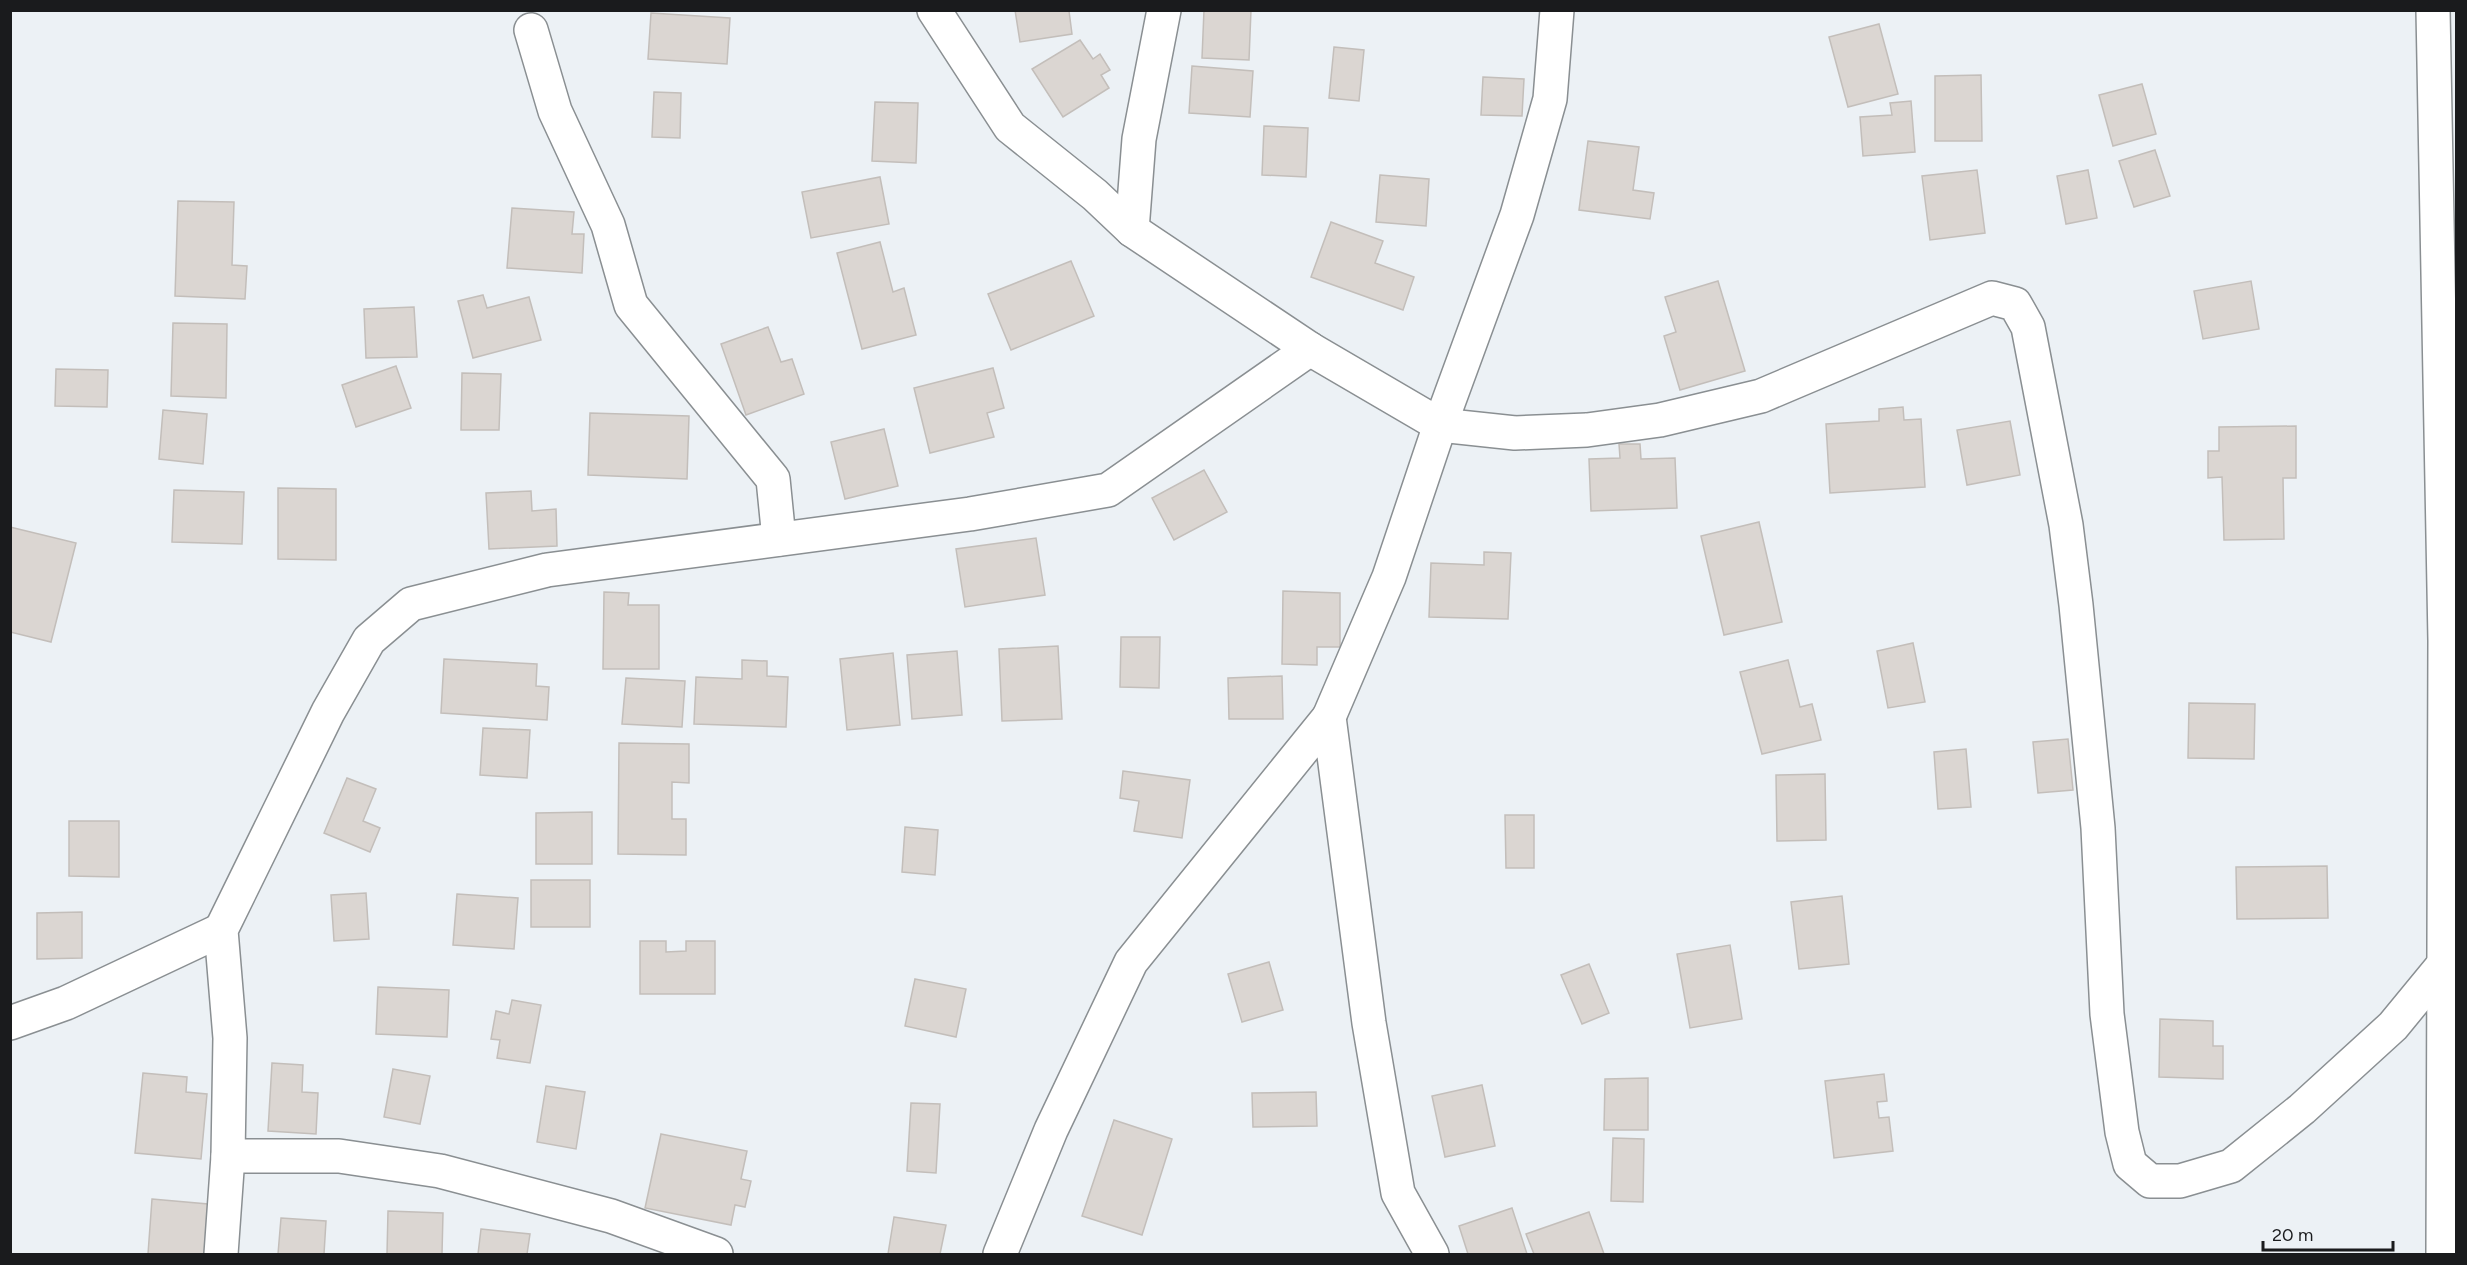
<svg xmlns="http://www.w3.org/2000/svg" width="2467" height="1265" viewBox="0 0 2467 1265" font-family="Figtree,sans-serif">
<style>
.building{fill:#dbd6d2;stroke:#c3beba;stroke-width:1.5}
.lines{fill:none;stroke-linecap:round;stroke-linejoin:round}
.minor-casing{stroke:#8a8f92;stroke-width:36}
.major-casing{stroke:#8a8f92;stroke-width:36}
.minor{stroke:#fff;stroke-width:33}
.major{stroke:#fff;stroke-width:33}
</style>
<rect width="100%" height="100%" fill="#ecf1f5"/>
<g class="building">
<path d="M1015,10l54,1 3,23 -52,8z"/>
<path d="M1204,10h47l-2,50 -47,-2z"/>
<path d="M651,13l79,5 -3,46 -79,-5z"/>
<path d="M1879,24l19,70 -50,13 -19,-70z"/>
<path d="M1080,40l13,19 7,-5 10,16 -9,5 8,13 -46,29 -31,-48z"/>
<path d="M1334,47l30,3 -5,51 -30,-3z"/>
<path d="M1192,66l61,5 -3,46 -61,-4z"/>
<path d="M1981,75l1,66h-47v-65z"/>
<path d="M1483,77l41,2 -2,37 -41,-1z"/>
<path d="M2142,84l14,50 -43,12 -14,-51z"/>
<path d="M654,92l27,1 -1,45 -28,-1z"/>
<path d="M1911,101l4,51 -52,4 -3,-39 32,-2 -2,-12z"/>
<path d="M875,102l43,1 -2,60 -44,-2z"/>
<path d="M1264,126l44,2 -2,49 -44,-2z"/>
<path d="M1588,141l51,6 -6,43 21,3 -4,26 -71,-9z"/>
<path d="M2155,150l15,46 -36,11 -15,-46z"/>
<path d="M1977,170l8,63 -55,7 -8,-64z"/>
<path d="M2088,170l9,48 -31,6 -9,-48z"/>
<path d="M1380,175l49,4 -3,47 -50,-4z"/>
<path d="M880,177l9,47 -78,14 -9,-46z"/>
<path d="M178,201l56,1 -2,63 15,1 -2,33 -70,-3z"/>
<path d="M512,208l62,4 -2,22h12l-2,39 -75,-5z"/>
<path d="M1331,222l52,19 -8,22 39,14 -11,33 -92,-33z"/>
<path d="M880,242l13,50 11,-4 12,47 -54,14 -25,-96z"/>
<path d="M1071,261l23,55 -83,34 -23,-56z"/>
<path d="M1718,281l27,90 -65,19 -16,-54 12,-4 -11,-35z"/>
<path d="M2251,281l8,48 -56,10 -9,-48z"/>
<path d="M483,295l4,13 42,-11 12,43 -68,18 -15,-57z"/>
<path d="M414,307l3,50 -51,1 -2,-49z"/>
<path d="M173,323l54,1 -1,74 -55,-2z"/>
<path d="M768,327l13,35 11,-3 12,35 -58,21 -25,-71z"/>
<path d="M396,366l15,42 -55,19 -14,-42z"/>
<path d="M993,368l11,40 -17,5 7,24 -64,16 -16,-65z"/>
<path d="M56,369l52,1 -1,37 -52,-1z"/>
<path d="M462,373l39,1 -2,56h-38z"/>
<path d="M1903,407l1,13 17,-1 4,68 -95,6 -4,-69 53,-3v-12z"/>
<path d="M163,410l44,4 -4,50 -44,-5z"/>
<path d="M590,413l99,3 -2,63 -99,-4z"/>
<path d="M2010,421l10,54 -53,10 -10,-55z"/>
<path d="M2296,426v52h-13l1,61 -60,1 -2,-63 -14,1v-27h11v-24z"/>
<path d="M884,429l14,57 -53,13 -14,-57z"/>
<path d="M1619,444h21l1,15 34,-1 2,50 -86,3 -2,-52 31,-1z"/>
<path d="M1204,470l23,42 -53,28 -22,-42z"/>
<path d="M278,488l58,1v71l-58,-1z"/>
<path d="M174,490l70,2 -2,52 -70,-2z"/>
<path d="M531,491l1,20 24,-2 1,37 -68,3 -3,-56z"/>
<path d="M1759,522l23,100 -58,13 -23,-99z"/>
<path d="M10,527l66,16 -25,99 -41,-10z"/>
<path d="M1036,538l9,57 -80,12 -9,-58z"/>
<path d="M1484,552l27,1 -3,66 -79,-2 2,-54 53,2z"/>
<path d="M1283,591l57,2v54h-23v18l-35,-1z"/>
<path d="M604,592l25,1 -1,12h31v64h-56z"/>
<path d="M1121,637h39l-1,51 -39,-1z"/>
<path d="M1913,643l12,59 -37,6 -11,-57z"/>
<path d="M1058,646l4,73 -60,2 -3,-72z"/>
<path d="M957,651l5,64 -50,4 -5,-64z"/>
<path d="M893,653l7,72 -53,5 -7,-71z"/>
<path d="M444,659l93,5 -1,22 13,1 -2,33 -106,-7z"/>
<path d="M742,660l25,1v15l21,1 -2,50 -92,-3 2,-47 46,2z"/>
<path d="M1788,660l12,47 12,-3 9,36 -59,14 -22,-82z"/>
<path d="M1282,676l1,43h-54l-1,-41z"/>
<path d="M626,678l59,3 -3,46 -60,-3z"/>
<path d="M2189,703l66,1 -1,55 -66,-1z"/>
<path d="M483,728l47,2 -3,48 -47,-3z"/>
<path d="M2068,739l5,51 -35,3 -5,-51z"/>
<path d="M619,743l70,1v39l-17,-1v37h14v36l-68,-1z"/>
<path d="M1966,749l5,58 -33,2 -4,-57z"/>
<path d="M1123,771l67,9 -8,58 -48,-7 5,-30 -19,-3z"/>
<path d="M1825,774l1,66 -49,1 -1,-66z"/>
<path d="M347,778l29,11 -13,32 17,7 -10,24 -46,-19z"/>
<path d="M592,812v52h-56v-51z"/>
<path d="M1505,815h29v53h-28z"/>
<path d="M69,821h50v56l-50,-1z"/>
<path d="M905,827l33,3 -3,45 -33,-3z"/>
<path d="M2327,866l1,52 -91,1 -1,-52z"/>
<rect x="531" y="880" width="59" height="47"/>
<path d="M366,893l3,46 -35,2 -3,-46z"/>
<path d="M457,894l61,4 -4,51 -61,-4z"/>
<path d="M1842,896l7,68 -50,5 -8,-67z"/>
<path d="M82,912v46l-45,1v-46z"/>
<path d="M640,941h26v11l20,-1v-10h29v53h-75z"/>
<path d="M1730,945l12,74 -52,9 -13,-74z"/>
<path d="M1269,962l14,48 -41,12 -14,-48z"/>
<path d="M1589,964l20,49 -27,11 -21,-49z"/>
<path d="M915,979l51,10 -10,48 -51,-11z"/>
<path d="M378,987l71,3 -2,47 -71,-3z"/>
<path d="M512,1000l29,5 -11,58 -33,-5 3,-18 -9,-1 5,-28 13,3z"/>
<path d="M2160,1019l53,2v25h10v33l-64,-2z"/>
<path d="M272,1063l31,2 -1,27 16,1 -2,41 -48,-3z"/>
<path d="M393,1069l37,7 -10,48 -36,-7z"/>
<path d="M143,1073l44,4 -1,15 21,2 -6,65 -66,-6z"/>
<path d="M1884,1074l3,27 -10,1 2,16 10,-1 4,34 -59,7 -9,-77z"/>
<path d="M1648,1078v52h-44l1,-51z"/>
<path d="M1482,1085l13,61 -50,11 -13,-61z"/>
<path d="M546,1086l39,6 -9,57 -39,-7z"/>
<path d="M1316,1092l1,34 -64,1 -1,-34z"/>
<path d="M911,1103l29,1 -4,69 -29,-2z"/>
<path d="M1114,1120l58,19 -30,96 -60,-19z"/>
<path d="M661,1134l86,17 -6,28 10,2 -6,26 -10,-2 -4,20 -86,-17z"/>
<path d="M1613,1138l31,1 -1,63 -32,-1z"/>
<path d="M152,1199l56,5 -3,50h-57z"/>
<path d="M1512,1208l15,46h-59l-9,-28z"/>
<path d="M388,1211l55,2 -1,41h-55z"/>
<path d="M1589,1212l15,42h-70l-8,-20z"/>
<path d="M894,1217l52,8 -6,29h-52z"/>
<path d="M281,1218l45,3 -2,33h-46z"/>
<path d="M481,1229l49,5 -3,20h-49z"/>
</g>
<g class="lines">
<defs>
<g id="minor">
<path d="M934,10l76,117 85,68 37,35 178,119 130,76 -51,152 -60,140"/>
<path d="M1557,10l-7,89 -33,116 -77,210 75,8 72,-3 73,-10 101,-24 231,-98 23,6 13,23 38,198 10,80 22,223 9,186 15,118 8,32 20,17h30l51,-15 71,-57 91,-83 51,-62"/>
<path d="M531,30l24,81 53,114 23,80 142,174 6,60"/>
<path d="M1132,230l7,-91 25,-129"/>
<path d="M10,1023l56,-20 155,-73"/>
<path d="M228,1156h111l101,15 171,45 105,38"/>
<path d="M221,1254l7,-98 2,-118 -9,-108 107,-218 41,-72 42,-36 136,-34 423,-56 138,-24 202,-141"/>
<path d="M1000,1254l51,-124 80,-168 198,-245 40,306 29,170 34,61"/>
</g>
<path id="major" d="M2433,10l12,631 -2,613"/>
</defs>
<use href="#minor" class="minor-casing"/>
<use href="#major" class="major-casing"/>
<use href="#minor" class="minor"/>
<use href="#major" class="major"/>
</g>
<rect width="2467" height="1265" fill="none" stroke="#1a1b1d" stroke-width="24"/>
<path d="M2263 1241v9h130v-9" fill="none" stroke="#1a1b1d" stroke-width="3"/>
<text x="2272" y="1241" font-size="18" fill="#1a1b1d" stroke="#ecf1f5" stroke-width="4.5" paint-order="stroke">20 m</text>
</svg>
